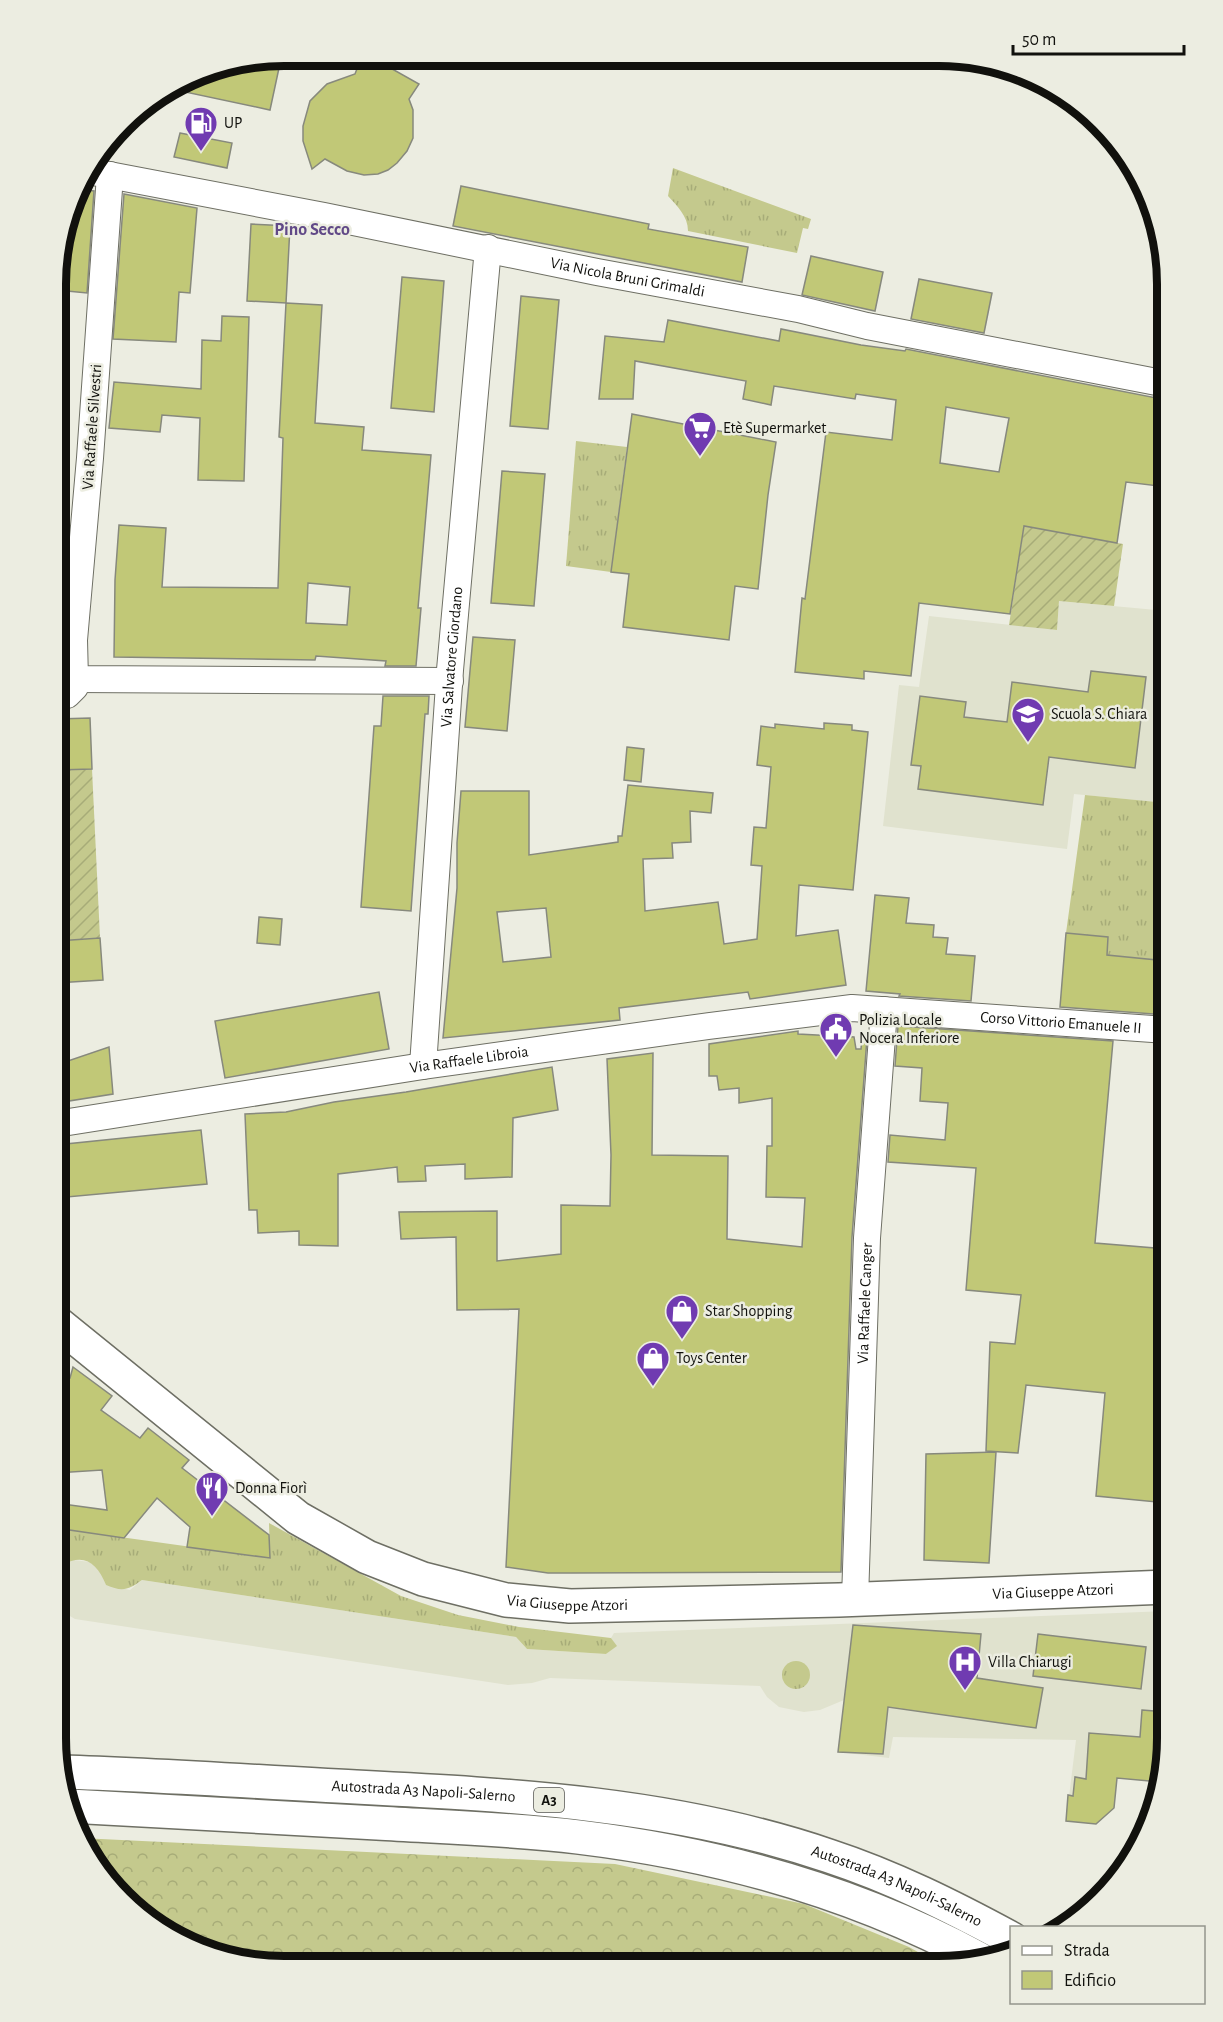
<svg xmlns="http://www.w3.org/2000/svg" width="1223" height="2022" viewBox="0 0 1223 2022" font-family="'Alegreya Sans',sans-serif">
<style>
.built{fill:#e0e2ce}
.grass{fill:url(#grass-tufts)}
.forest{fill:url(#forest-crowns)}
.garden{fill:url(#garden-furrows)}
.building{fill:#c1c877;stroke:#87897d;stroke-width:1.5;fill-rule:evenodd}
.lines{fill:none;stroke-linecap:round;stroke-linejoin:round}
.minor-casing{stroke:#6e6f64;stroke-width:28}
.primary-casing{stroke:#6e6f64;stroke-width:36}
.motorway-casing{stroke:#6e6f64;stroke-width:36}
.minor{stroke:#fff;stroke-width:26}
.primary{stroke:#fff;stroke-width:33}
.motorway{stroke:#fff;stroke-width:33}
.labels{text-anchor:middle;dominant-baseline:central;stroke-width:5;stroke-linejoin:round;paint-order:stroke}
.shield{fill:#ecede1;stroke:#53534d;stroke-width:1.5}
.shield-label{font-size:15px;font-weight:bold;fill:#11110d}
.poi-label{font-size:16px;fill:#11110d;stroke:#ecede1;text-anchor:start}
.street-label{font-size:16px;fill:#11110d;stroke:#ecede1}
.neighbourhood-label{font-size:18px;font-weight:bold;fill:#614987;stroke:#ecede1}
.rim{fill:none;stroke:#11110d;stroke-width:8}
</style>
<defs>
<pattern id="grass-tufts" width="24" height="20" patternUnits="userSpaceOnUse" patternTransform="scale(1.5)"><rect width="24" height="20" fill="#c4c98d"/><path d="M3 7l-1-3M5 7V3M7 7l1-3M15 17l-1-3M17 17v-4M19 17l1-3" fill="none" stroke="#a7ac78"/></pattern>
<pattern id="forest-crowns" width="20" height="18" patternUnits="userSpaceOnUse" patternTransform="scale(1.5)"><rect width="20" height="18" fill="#c4c98d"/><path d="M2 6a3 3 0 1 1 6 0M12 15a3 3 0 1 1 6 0" fill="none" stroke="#a7ac78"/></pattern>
<pattern id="garden-furrows" width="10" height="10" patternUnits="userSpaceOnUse" patternTransform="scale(1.5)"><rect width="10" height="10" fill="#c4c98d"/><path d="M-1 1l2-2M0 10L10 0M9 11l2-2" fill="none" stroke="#a7ac78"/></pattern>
</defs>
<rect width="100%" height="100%" fill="#ecede1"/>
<g class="built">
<path d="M1059,601l108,10v104l-11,87 -82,-8 -7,55 -184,-23 16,-141 20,2 10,-71 128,14z"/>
<path d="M74,1560l16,2 11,10 5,13 24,5 12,-10 374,57 11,12 79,5 10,-8 -5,-8 3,-5 553,-22v142l-7,29 -43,-4 -3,30 -18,16 -30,-3 10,-81 -183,-3 -4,21 -51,-6 6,-52 -24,10 -16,2 -25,-5 -12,-10 -7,-11 -210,-8 -18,5 -24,2 -433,-66 -19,-11v-36l5,-6z"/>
</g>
<g class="grass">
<path d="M673,168l138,51 -3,10 -5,-1 -6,25 -109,-22c0,-15 -11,-25 -20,-35z"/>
<path d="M576,441l51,6 -16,125 -45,-6z"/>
<path d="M1085,795l82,8v138h-6l-2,19 -52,-5 1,-18 -42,-4z"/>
<path d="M269,1523l132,73 57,19 61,12 92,11 6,8 -11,8 -79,-5 -11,-12 -374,-57c-13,10 -20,12 -36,5 -9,-22 -22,-33 -45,-19l-5,-23v-15l214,30z"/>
<circle cx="796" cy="1675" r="14"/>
</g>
<path class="forest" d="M80,1838l535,26 189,40 105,43 34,19 -688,-1 -59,-16 -51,-30 -42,-42z"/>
<g class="garden">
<path d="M1024,526l99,18 -9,62 -55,-5 -2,29 -48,-5z"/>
<path d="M1167,714v89l-11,-1z"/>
<path d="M92,769l8,169 -43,3v-171z"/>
</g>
<g class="building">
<path d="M362,56l16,5 41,23 -10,15 4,11v28l-6,13 -10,12 -9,7 -10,4 -14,1 -17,-4 -22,-12 -13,10 -9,-28v-15l7,-25 17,-17 28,-10z"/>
<path d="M250,62l29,6 -9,42 -99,-21 26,-16z"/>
<path d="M180,133l52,10 -5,25 -53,-11z"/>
<path d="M461,186l188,38 -1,5 100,18 -6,35 -289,-56z"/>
<path d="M77,189l17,2 -7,102 -30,-3v-35z"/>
<path d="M124,194l73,14 -7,85 -11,-1 -3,50 -63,-3z"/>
<path d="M251,224l39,2 -4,77 -39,-2z"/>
<path d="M811,256l72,16 -8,39 -73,-16z"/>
<path d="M402,277l42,4 -10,131 -43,-4z"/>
<path d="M919,279l73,14 -8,40 -73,-14z"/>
<path d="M521,296l38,4 -11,129 -38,-3z"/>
<path d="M286,303l36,2 -7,118 49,4 -2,23 69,5 -13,153h3l-5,58h-31l1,-5 -70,-5 -1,4 -201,-3 1,-77 4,-55 47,3 -4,59 116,1 5,-150 -4,-1zM308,583l42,4 -3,38 -41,-2z"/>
<path d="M222,316l27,1 -5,164 -46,-1 2,-62 -38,-3 -2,17 -51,-4 5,-46 87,7 1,-49 19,1z"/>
<path d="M668,320l111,21 2,-12 80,16 44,6 1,-2 261,51v87l-41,-5 -9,61 -93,-17 -14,88 -91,-11 -8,73 -47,-5v8l-69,-7 7,-74 3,1 21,-167 66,8 4,-40 -40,-6 -1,5 -81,-13 -3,19 -28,-6 3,-18 -111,-20 -2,38h-34l6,-63 59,6zM946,407l63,11 -10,54 -59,-9z"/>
<path d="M632,414l144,28 -8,53 -10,94 -23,-3 -6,54 -106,-13 6,-53 -18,-2z"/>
<path d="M502,471l43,3 -11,132 -43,-3z"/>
<path d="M473,637l42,3 -8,91 -42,-4z"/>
<path d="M1091,671l55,6 -11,91 -86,-11 -6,48 -125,-16 3,-23 -10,-1 9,-69 46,6 -2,15 43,5 5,-40 76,10z"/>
<path d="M383,696h46l-1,18h-3l-14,197 -50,-4 13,-181h7z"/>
<path d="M90,718l2,51 -35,1v-51z"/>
<path d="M824,723l28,2v5l16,2 -15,158 -54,-5 -3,51 42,-6 8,55 -96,14 -2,-7 -129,16 1,12 -177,18 14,-150v-45l4,-52h68v64l89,-13v-6h4l6,-51 85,8 -2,20 -21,-2 1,31 -19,1 1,15 -30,1 2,52 73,-9 6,42 33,-5 5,-73 -11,-1 3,-38 12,1 5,-61 -14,-2 4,-39 14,2v-4l49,5zM546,908l5,49 -48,5 -6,-50z"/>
<path d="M627,747l17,2 -3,33 -17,-2z"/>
<path d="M875,895l34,3 -3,25 28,2 -1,12 15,1 -2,16 29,2 -4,45 -72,-5 1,-2 -34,-3z"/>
<path d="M259,917l23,2 -2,26 -23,-2z"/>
<path d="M1066,933l42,4 -1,18 60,6v54l-107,-8z"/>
<path d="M100,938l3,42 -47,3 1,-42z"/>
<path d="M379,992l10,57 -164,29 -10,-57z"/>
<path d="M898,1026l215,15 -18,202 72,6v254l-71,-7 9,-103 -79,-8 -8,68 -32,-2 4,-109 25,2 6,-49 -55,-5 10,-122 -88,-6 2,-27 55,5 3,-37 -28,-2 2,-33 -27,-2z"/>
<path d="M798,1031v3l56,3 2,12h5l1,-11h5l-15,199 -11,335 -270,1h-23l-42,-6 13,-258 -62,1 -1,-73 -55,2 -2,-27 98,-1v50l64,-7v-49l49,1 1,-51 -4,-96 46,-6 -1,102 76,1 -1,83 75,8 3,-49 -39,-1 1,-51h5v-48l-33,5v-15l-20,2 -2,-14h-8v-32z"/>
<path d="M109,1047l4,47 -57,9v-38z"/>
<path d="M552,1067l6,43 -45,8 -1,59 -47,2v-15l-40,2 1,15 -28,1 -1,-15 -59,7v72l-39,-1v-14l-41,2 -1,-23h-8l-4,-96 41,-2 48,-10 72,-10z"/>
<path d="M201,1130l6,54 -151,14v-53z"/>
<path d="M73,1367l39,29 -11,14 39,28 8,-10 41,32 -7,8 87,67 1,23 -83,-11 3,-20 -33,-29 -33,40 -68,-10v-25l51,7 -5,-40 -46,3v-93l14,-2z"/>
<path d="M996,1452l-7,111 -65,-3 2,-106z"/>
<path d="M853,1625l128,9 -4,44 66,10 -7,40 -148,-21 -5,47 -45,-2z"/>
<path d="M1038,1634l108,13 -5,42 -108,-13z"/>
<path d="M1142,1710l25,2v41l-7,29 -43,-4 -3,30 -18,16 -30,-3 2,-26 5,1 2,-19 11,2 3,-46 51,4z"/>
</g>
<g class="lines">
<defs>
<g id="minor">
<path id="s1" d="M88,171l236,45 273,56 201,37 69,17 300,58"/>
<path d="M110,175l-20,283 -16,182 1,39 375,2"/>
<path d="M57,697l10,-2 8,-8v-8"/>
<path id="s2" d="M423,1066l27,-396 38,-422"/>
<path id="s3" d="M56,1124l367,-58 286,-40 143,-18 315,22"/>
<path id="s4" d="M855,1599l12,-361 17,-228"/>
</g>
<g id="primary">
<path id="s5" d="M56,1322l242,196 69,39 56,22 83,21 64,6 269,-6 328,-13"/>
</g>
<g id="motorway">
<path id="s6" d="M62,1772c98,3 196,10 294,15 159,8 321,17 473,69 64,21 124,51 183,83"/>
<path d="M69,1806c103,6 206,11 308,17 67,4 134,6 201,14 140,17 276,54 401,122"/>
</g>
</defs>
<use href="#minor" class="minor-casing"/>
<use href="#primary" class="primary-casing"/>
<use href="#motorway" class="motorway-casing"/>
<use href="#minor" class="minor"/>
<use href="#primary" class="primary"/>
<use href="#motorway" class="motorway"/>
</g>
<defs>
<symbol id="fuel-pin" viewBox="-11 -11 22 30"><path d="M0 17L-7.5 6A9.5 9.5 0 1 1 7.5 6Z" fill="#703bb1" stroke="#ecede1"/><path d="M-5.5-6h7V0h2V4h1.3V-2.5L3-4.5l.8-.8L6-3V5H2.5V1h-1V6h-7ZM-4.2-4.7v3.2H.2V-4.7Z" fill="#fff"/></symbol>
<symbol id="supermarket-pin" viewBox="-11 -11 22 30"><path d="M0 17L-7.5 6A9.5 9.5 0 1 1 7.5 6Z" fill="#703bb1" stroke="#ecede1"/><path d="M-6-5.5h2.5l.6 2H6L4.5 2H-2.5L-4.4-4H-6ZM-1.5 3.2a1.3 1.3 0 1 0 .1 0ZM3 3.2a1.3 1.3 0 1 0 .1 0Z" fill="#fff"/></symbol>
<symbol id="school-pin" viewBox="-11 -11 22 30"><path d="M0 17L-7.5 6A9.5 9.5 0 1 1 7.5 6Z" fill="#703bb1" stroke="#ecede1"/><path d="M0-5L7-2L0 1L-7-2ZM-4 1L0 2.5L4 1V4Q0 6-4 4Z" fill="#fff"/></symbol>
<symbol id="civic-pin" viewBox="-11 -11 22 30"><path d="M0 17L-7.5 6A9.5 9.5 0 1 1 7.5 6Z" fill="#703bb1" stroke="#ecede1"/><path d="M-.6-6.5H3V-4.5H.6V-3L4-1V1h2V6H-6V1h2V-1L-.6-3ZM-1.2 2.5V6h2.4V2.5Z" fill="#fff"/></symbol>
<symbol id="shop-pin" viewBox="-11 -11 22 30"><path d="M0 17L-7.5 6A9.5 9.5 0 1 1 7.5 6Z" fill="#703bb1" stroke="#ecede1"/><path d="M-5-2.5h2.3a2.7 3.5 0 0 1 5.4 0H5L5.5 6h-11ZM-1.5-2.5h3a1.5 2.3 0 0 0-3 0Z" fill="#fff"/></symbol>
<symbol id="restaurant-pin" viewBox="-11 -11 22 30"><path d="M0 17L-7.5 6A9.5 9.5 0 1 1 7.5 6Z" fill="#703bb1" stroke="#ecede1"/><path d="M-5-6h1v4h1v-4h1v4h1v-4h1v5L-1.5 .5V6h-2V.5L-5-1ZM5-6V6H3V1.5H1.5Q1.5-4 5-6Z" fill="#fff"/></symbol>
<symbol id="hospital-pin" viewBox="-11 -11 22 30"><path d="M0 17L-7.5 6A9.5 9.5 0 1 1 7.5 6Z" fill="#703bb1" stroke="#ecede1"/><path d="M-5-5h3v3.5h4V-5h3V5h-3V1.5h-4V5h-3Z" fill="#fff"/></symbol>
</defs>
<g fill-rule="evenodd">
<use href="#fuel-pin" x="182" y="104" width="38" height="52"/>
<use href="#supermarket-pin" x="681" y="409" width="38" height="52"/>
<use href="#school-pin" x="1009" y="695" width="38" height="52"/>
<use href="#civic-pin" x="817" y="1010" width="38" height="52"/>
<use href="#shop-pin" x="663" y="1292" width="38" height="52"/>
<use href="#shop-pin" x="634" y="1339" width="38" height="52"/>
<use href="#restaurant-pin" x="193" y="1469" width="38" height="52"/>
<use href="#hospital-pin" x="946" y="1643" width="38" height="52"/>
</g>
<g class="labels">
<rect class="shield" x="534" y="1788" width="30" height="24" rx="4.5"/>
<g class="shield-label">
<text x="549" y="1800">A3</text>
</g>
<g class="poi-label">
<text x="224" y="123">UP</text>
<text x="723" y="428">Etè Supermarket</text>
<text x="1051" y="714">Scuola S. Chiara</text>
<text x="859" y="1020">Polizia Locale<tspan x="859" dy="18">Nocera Inferiore</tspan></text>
<text x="705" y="1311">Star Shopping</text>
<text x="676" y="1358">Toys Center</text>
<text x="235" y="1488">Donna Fiorì</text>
<text x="988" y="1662">Villa Chiarugi</text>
</g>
<g class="street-label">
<text stroke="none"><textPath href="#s1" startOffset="550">Via Nicola Bruni Grimaldi</textPath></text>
<text transform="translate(92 427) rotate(-86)">Via Raffaele Silvestri</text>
<text stroke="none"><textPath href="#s2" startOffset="410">Via Salvatore Giordano</textPath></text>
<text stroke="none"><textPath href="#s3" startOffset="1014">Corso Vittorio Emanuele II</textPath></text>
<text stroke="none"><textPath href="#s3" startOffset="418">Via Raffaele Libroia</textPath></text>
<text stroke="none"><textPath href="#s4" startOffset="296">Via Raffaele Canger</textPath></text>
<text stroke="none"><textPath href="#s5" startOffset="1084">Via Giuseppe Atzori</textPath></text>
<text stroke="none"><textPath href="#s5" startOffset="598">Via Giuseppe Atzori</textPath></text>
<text stroke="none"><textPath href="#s6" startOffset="362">Autostrada A3 Napoli-Salerno</textPath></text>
<text stroke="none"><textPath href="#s6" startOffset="848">Autostrada A3 Napoli-Salerno</textPath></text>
</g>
<g class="neighbourhood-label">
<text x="312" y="230">Pino Secco</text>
</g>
</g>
<path d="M0 0H1223V2022H0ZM284 66H939A218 218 0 0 1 1157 284V1738A218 218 0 0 1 939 1956H284A218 218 0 0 1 66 1738V284A218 218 0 0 1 284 66Z" fill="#ecede1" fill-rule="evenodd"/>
<path class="rim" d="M284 66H939A218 218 0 0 1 1157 284V1738A218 218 0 0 1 939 1956H284A218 218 0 0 1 66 1738V284A218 218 0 0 1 284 66Z"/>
<rect x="1010" y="1926" width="195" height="78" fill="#ecede1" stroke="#94958c" stroke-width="1.5"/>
<rect x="1022" y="1946" width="30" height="9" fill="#ffffff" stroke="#94958c" stroke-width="1.5"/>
<text x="1064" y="1956" font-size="18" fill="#11110d">Strada</text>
<rect x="1022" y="1971" width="30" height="18" fill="#c1c877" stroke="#94958c" stroke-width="1.5"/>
<text x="1064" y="1986" font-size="18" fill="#11110d">Edificio</text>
<path d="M1013 45v9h171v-9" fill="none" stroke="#11110d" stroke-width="3"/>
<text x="1022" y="45" font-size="18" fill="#11110d" stroke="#ecede1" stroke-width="4.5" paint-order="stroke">50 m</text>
</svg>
